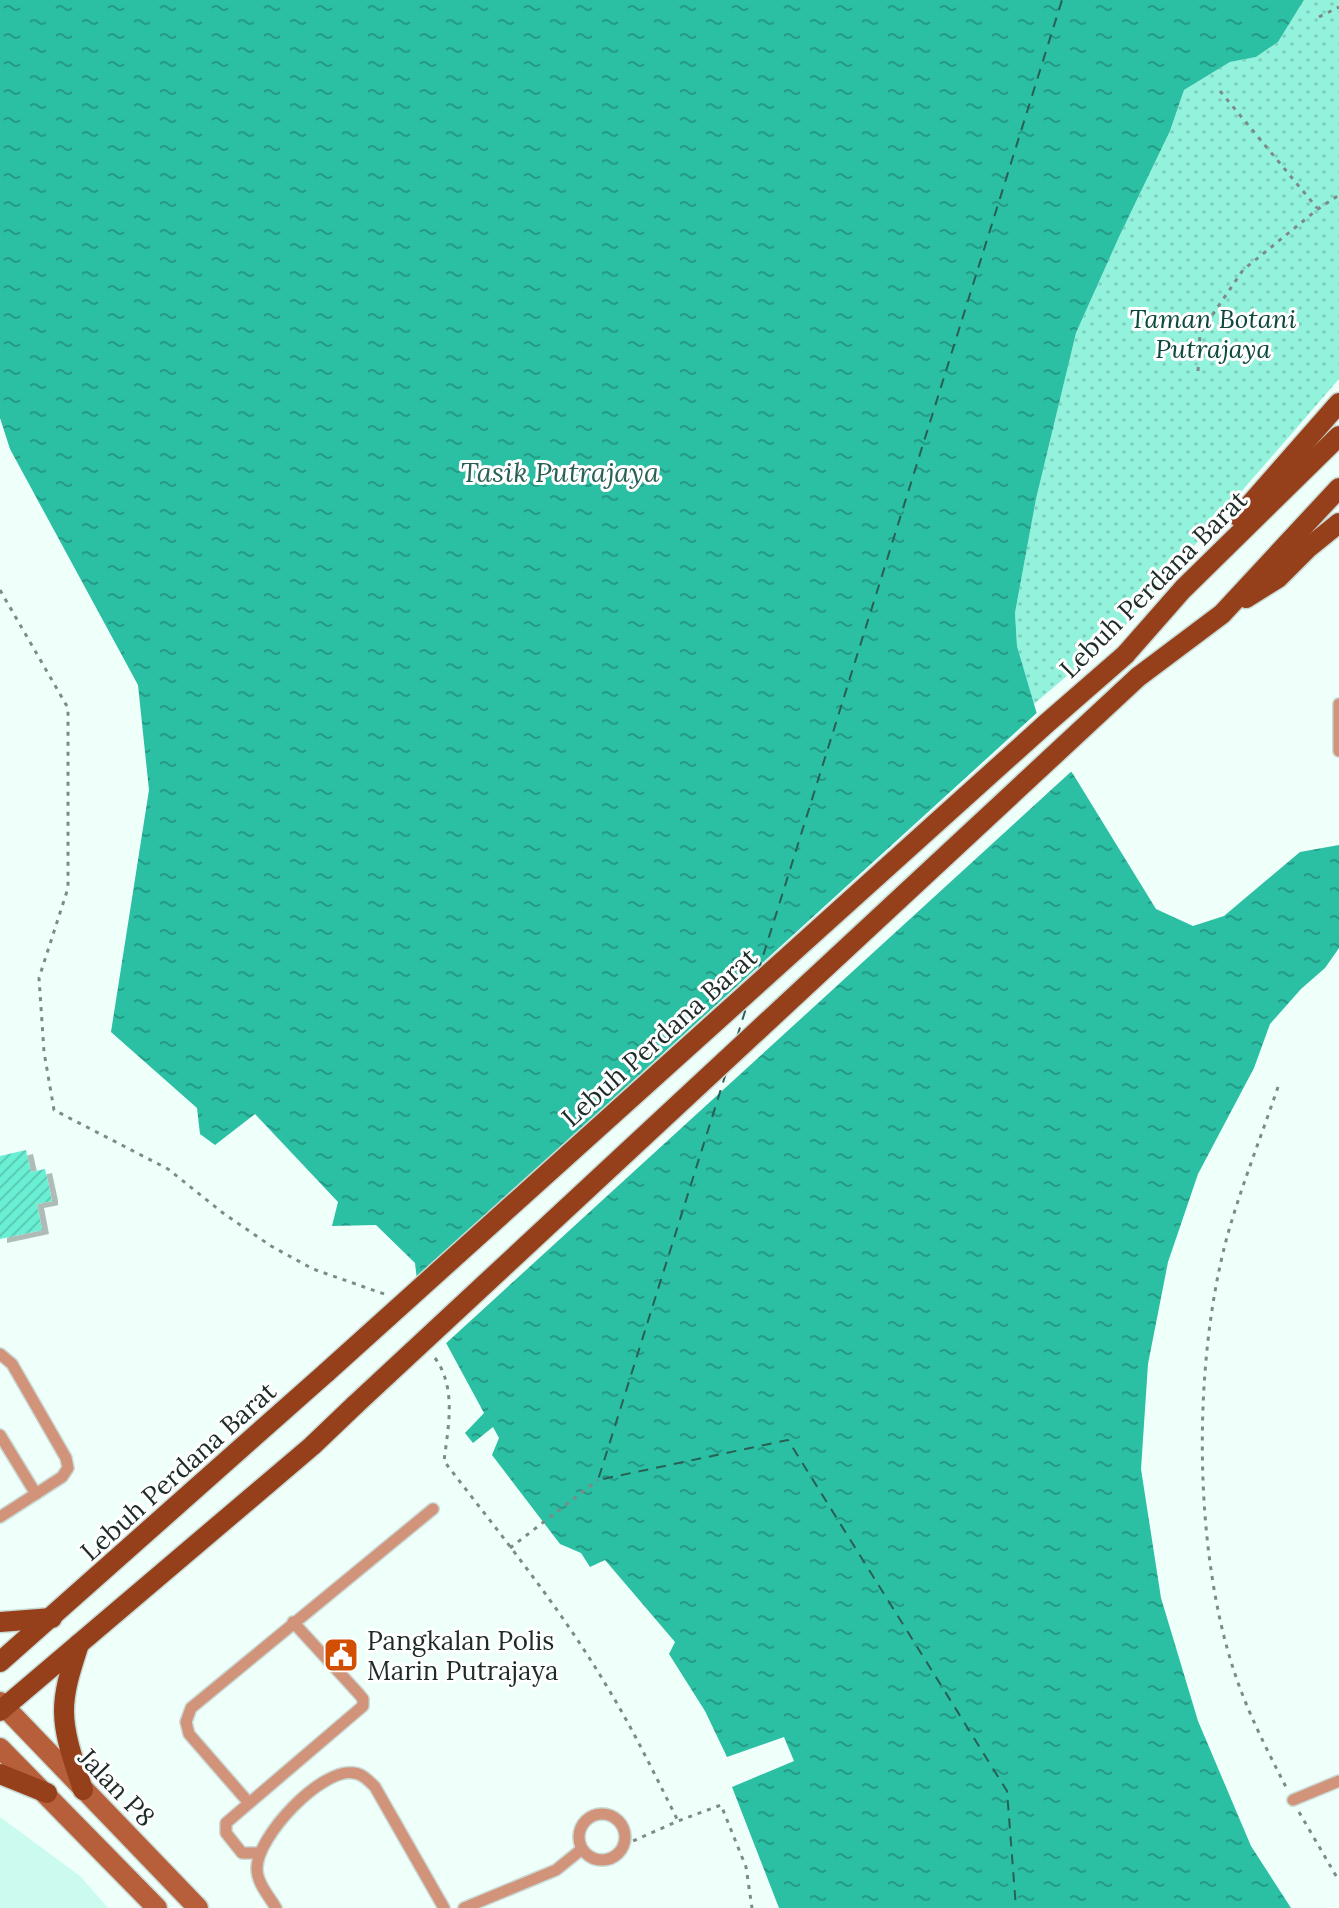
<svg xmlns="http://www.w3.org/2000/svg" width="1339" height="1908" viewBox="0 0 1339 1908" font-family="Lora,serif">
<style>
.built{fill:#cafbee}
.park{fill:url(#park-dots)}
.water{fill:url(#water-ripples)}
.pier{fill:#effffa}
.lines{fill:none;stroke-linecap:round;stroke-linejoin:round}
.ferry{stroke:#296054;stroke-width:2;stroke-dasharray:10 8;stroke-linecap:butt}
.building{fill:url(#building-hatch);filter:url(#shadow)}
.lane-casing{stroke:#c9d9d4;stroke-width:14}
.secondary-casing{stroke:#c9d9d4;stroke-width:23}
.primary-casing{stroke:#c9d9d4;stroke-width:23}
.path{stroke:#7c8b87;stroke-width:3;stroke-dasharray:4 6;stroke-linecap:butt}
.lane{stroke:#d2937b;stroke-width:11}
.secondary{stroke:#b75e3a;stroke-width:20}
.primary{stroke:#96401b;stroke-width:20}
.primary-bridge-casing{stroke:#c9d9d4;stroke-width:23;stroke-linecap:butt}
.primary-bridge{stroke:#96401b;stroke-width:20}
.labels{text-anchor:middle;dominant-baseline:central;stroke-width:6;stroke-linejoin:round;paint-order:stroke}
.park-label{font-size:26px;font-style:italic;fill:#0d493e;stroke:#fff}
.street-label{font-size:26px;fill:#1d2c29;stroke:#fff}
.poi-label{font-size:26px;fill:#1d2c29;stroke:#fff;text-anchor:start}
.water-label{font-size:28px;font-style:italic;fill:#296054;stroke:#fff}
</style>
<defs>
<pattern id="park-dots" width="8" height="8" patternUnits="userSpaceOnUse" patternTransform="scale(2)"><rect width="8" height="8" fill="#93f2db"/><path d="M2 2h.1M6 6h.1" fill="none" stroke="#7ed0bc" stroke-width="1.8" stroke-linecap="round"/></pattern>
<pattern id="water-ripples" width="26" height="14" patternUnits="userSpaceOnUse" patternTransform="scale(2)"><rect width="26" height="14" fill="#2bbfa4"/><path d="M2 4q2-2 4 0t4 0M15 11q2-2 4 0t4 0" fill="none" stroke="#249b86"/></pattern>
<pattern id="building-hatch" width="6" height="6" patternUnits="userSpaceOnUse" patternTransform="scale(2)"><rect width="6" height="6" fill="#69efd3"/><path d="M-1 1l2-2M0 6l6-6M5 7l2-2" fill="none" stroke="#5bcdb5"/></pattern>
<filter id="shadow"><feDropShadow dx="7" dy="4" stdDeviation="0" flood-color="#0004"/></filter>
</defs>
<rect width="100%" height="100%" fill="#effffa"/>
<path class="built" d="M0,1817l80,59 28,32h-108z"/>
<path class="park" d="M1304,0h35v379l-217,250 -88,75 -17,-58 -2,-33 21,-114 40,-166 43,-96 51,-106 14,-41 46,-28 26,-5 22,-15z"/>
<path class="water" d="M0,0h1304l-26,42 -22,15 -26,5 -46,28 -14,41 -51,106 -43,96 -40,166 -21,114 2,33 27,92 29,36 83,135 37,17 31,-10 76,-64 39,-7v103l-14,20 -24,21 -31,35 -16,44 -56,106 -30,88 -20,102 -7,105 20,129 37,123 53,125 40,62h-512l-47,-121 62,-26 -10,-24 -57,20 -22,-46 -36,-57 6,-12 -70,-82 -15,7 -9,-14 -21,-9 -68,-89 7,-17 -6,-11 -20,16 -8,-10 19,-20 -39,-72 -24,-27 -6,-51 -39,-38 -44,1 6,-24 -83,-88 -40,31 -15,-11 -3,-26 -86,-76 38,-242 -11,-105 -128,-236 -10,-31z"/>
<path class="pier" d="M1040,710l8,27 26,32 -631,577 -25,-31 -5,-34z"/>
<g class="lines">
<g class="ferry">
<path d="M758,972l304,-972"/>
<path d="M737,1037l10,-32"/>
<path d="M726,1073l-128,407 190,-40 219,351 9,117"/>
</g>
</g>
<path class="building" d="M26,1150l5,22 14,-3 7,32 -15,3 5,26 -42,9v-83z"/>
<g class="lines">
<defs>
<g id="lane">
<path d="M1339,704v47"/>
<path d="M0,1354l12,10 54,94 2,10 -6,9 -62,40"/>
<path d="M0,1435l36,59"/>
<path d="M1293,1800l46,-19"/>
<path d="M249,1803l-60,-69 -3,-12 5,-14 242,-199"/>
<circle cx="602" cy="1837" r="23"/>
<path d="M259,1853h-17l-16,-20v-10l137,-117v-7l-4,-5 -66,-72"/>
<path d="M276,1908c-7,-12 -19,-25 -19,-39 -1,-32 65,-102 97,-96 9,1 15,8 21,14l69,121"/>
<path d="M464,1908l92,-38 26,-21"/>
</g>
<g id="secondary">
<path d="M0,1702l198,206"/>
<path d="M0,1748l157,160"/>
</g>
<g id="primary">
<path d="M1239,517l100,-114"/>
<path d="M1246,598l32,-20 30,-30 31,-25"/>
<path d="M1125,655l58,-66 156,-153"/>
<path d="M1138,677l84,-63 117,-126"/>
<path d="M0,1622l52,-4"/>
<path d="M79,1644c-7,22 -15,44 -15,67 0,26 11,54 19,79"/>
<path d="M0,1662l327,-290"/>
<path d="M0,1711l312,-265 44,-42"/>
<path d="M0,1774l47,19"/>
</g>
</defs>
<use href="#lane" class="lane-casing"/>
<use href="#secondary" class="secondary-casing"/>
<use href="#primary" class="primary-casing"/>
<g class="path">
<path d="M1319,17l20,-10"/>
<path d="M1220,91l97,117"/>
<path d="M1198,371l2,-38 43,-63 75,-61 21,-14"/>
<path d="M0,590l68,118v180l-29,90 5,74 10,58 114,59 55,44 48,33 42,23 74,26"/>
<path d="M1278,1087c-17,50 -37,100 -51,150 -34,126 -34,310 7,434 13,40 33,79 52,116"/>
<path d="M435,1358c22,30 13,70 9,103 56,73 115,145 162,224 27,44 49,90 72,136"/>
<path d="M510,1548l88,-68"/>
<path d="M1299,1812l40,69"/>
<path d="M624,1845l54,-24 43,-16 25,62 6,41"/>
</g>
<use href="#lane" class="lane"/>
<use href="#secondary" class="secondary"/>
<use href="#primary" class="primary"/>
<defs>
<g id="primary-bridge">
<path d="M327,1372l720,-649 78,-68"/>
<path d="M356,1404l782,-727"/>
</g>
</defs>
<use href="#primary-bridge" class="primary-bridge-casing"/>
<use href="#primary-bridge" class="primary-bridge"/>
</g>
<defs>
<symbol id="civic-square" viewBox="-11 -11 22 22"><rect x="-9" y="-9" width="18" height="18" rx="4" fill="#d24e03" stroke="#fff"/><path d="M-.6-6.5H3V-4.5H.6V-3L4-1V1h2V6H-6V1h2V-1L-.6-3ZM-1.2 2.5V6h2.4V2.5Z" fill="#fff"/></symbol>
</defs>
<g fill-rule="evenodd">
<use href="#civic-square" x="321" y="1635" width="40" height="40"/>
</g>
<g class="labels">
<g class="park-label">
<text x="1213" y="318">Taman Botani<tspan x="1213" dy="30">Putrajaya</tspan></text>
</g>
<g class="street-label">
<text transform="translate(1153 584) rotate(-45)">Lebuh Perdana Barat</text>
<text transform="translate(659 1037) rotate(-42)">Lebuh Perdana Barat</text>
<text transform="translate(178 1471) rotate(-42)">Lebuh Perdana Barat</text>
<text transform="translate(117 1787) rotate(46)">Jalan P8</text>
</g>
<g class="poi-label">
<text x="367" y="1640">Pangkalan Polis<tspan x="367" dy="30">Marin Putrajaya</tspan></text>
</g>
<g class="water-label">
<text x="560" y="472">Tasik Putrajaya</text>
</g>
</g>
</svg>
